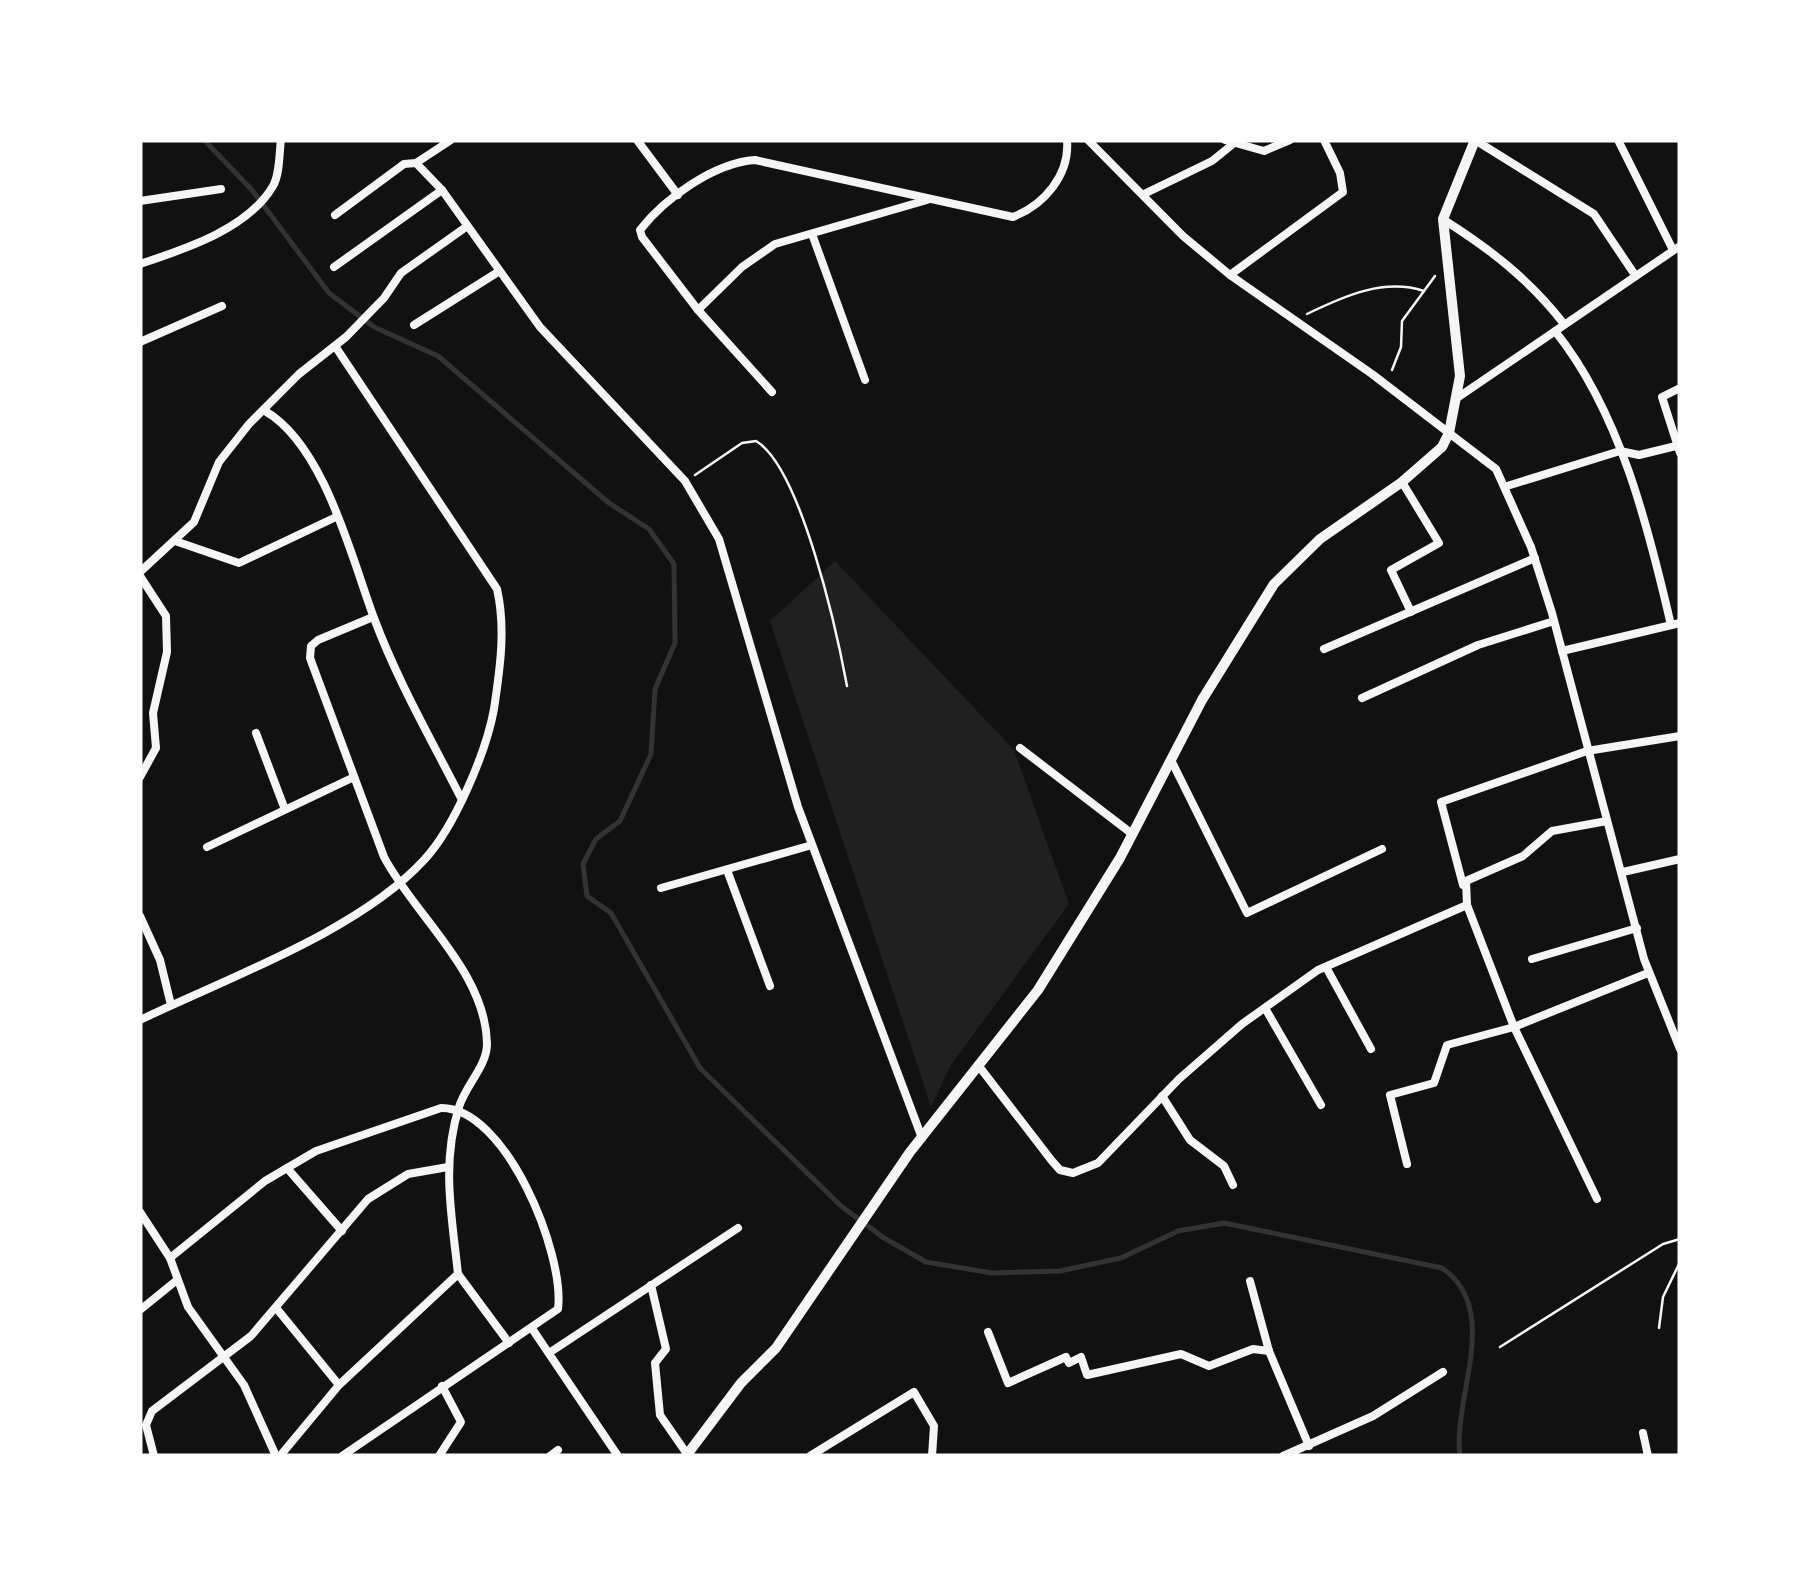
<svg xmlns="http://www.w3.org/2000/svg" width="1820" height="1596" viewBox="0 0 1820 1596" font-family="Arial,sans-serif">
<style>
.green{fill:#202020}
.lines{fill:none;stroke-linecap:round;stroke-linejoin:round}
.stream{stroke:#333;stroke-width:5}
.path{stroke:#f5f5f5;stroke-width:2.5}
.minor{stroke:#f5f5f5;stroke-width:8}
.tertiary{stroke:#f5f5f5;stroke-width:10}
</style>
<rect width="100%" height="100%" fill="#111"/>
<path class="green" d="M835,561l179,189 55,154 -118,161 -20,42 -161,-486z"/>
<g class="lines">
<path class="stream" d="M204,140l48,50 77,103 45,34 64,29 171,147 40,26 25,35 1,79 -20,46 -4,65 -31,67 -24,18 -13,25 4,32 24,17 89,155 141,138 43,32 42,24 66,11 68,-2 61,-13 57,-27 46,-8 218,45c61,42 10,130 18,188"/>
<g class="path">
<path d="M1307,314c37,-18 77,-36 117,-23"/>
<path d="M1392,370l9,-23 1,-26 33,-45"/>
<path d="M695,475l47,-32 14,-2c45,27 81,191 91,245"/>
<path d="M1659,1328l4,-31 17,-35"/>
<path d="M1500,1347l163,-103 17,-5"/>
</g>
<g class="minor">
<path d="M637,140l41,55"/>
<path d="M1088,140l95,96 47,39 142,99 124,95 35,78 21,66 92,346 36,90"/>
<path d="M1225,140l39,11 26,-11"/>
<path d="M1475,140l119,74 41,61"/>
<path d="M1618,140l55,110"/>
<path d="M416,163l26,27 98,137 145,154 34,58 79,268 124,331"/>
<path d="M1144,194l68,-33 26,-21"/>
<path d="M140,201l81,-12"/>
<path d="M335,215l69,-51 12,-1 35,-23"/>
<path d="M1444,220c46,29 86,60 120,104"/>
<path d="M812,234l53,146"/>
<path d="M140,264c45,-15 108,-35 133,-78 7,-12 6,-32 8,-46"/>
<path d="M334,267l108,-77"/>
<path d="M1230,275l113,-83 -3,-19 -16,-33"/>
<path d="M698,310l44,-43 33,-23 152,-44"/>
<path d="M414,325l84,-53"/>
<path d="M1555,331c65,81 93,195 116,294"/>
<path d="M140,342l82,-36"/>
<path d="M1680,388l-18,9 18,56"/>
<path d="M772,392l-74,-82 -56,-73 -2,-7c25,-32 74,-67 115,-70l258,57c31,-12 57,-42 54,-77"/>
<path d="M1457,398l223,-152"/>
<path d="M265,411c59,34 86,145 109,207 23,62 57,121 87,180"/>
<path d="M1402,482l37,61 -48,27 20,42"/>
<path d="M1507,486l113,-35 19,4 41,-10"/>
<path d="M178,542l61,21 97,-46"/>
<path d="M140,572l54,-50 25,-60 30,-38 50,-50 47,-37 38,-39 17,-25 65,-46"/>
<path d="M140,576l26,40 1,36 -14,61 3,35 -16,29"/>
<path d="M1324,649l211,-91"/>
<path d="M1562,651l118,-28"/>
<path d="M1362,698l116,-53 76,-24"/>
<path d="M256,733l28,74"/>
<path d="M1020,748l111,85"/>
<path d="M1172,762l75,151 135,-64"/>
<path d="M207,847l147,-70"/>
<path d="M727,870l43,116"/>
<path d="M1623,872l57,-13"/>
<path d="M1463,885l-22,-83 146,-51 93,-15"/>
<path d="M661,888l151,-43"/>
<path d="M1467,905l47,122 83,172"/>
<path d="M140,916l20,44 11,45"/>
<path d="M1532,959l105,-31"/>
<path d="M1326,967l45,82"/>
<path d="M1265,1008l56,97"/>
<path d="M140,1020c87,-42 219,-89 284,-160 30,-32 62,-107 70,-151 6,-40 12,-81 3,-120l-162,-243"/>
<path d="M978,1065l74,96 8,9 13,3 25,-10 81,-84 63,-55 76,-54 149,-65 -1,-24 57,-25 29,-25 55,-10"/>
<path d="M1162,1096l28,44 34,26 9,19"/>
<path d="M1407,1164l-17,-69 44,-12 13,-38 67,-18 134,-54"/>
<path d="M287,1168l55,63"/>
<path d="M140,1212l30,46 18,49 56,78 32,71"/>
<path d="M170,1258l95,-77 51,-30 125,-43c65,-1 124,146 117,201l-216,147"/>
<path d="M458,1274l51,69"/>
<path d="M1250,1281l19,70 40,95"/>
<path d="M651,1285l15,64 -11,14 5,52 27,39"/>
<path d="M277,1309l62,76"/>
<path d="M140,1310l37,-30"/>
<path d="M533,1330l85,126"/>
<path d="M988,1332l20,51 58,-26 3,6 12,-6 6,18 94,-21 28,12 44,-17 16,2"/>
<path d="M549,1353l189,-125"/>
<path d="M1643,1433l5,23"/>
<path d="M154,1456l-8,-31 6,-14 99,-75 117,-137 40,-25 40,-7"/>
<path d="M280,1456l59,-71 119,-111c-6,-57 -17,-110 1,-167 6,-21 28,-41 28,-63 -1,-72 -72,-128 -103,-187l-74,-199 1,-12 7,-6 55,-23"/>
<path d="M439,1456l22,-34 -19,-36"/>
<path d="M550,1456l8,-6"/>
<path d="M810,1456l104,-64 20,34 -2,30"/>
<path d="M1283,1456l90,-40 70,-44"/>
</g>
<path class="tertiary" d="M686,1456l55,-73 35,-35 134,-196 128,-162 82,-132 82,-158 72,-116 46,-45 82,-57 40,-35 7,-14 11,-57 -17,-157 32,-79"/>
</g>
<rect width="1820" height="1596" fill="none" stroke="#ffffff" stroke-width="285"/>
</svg>
